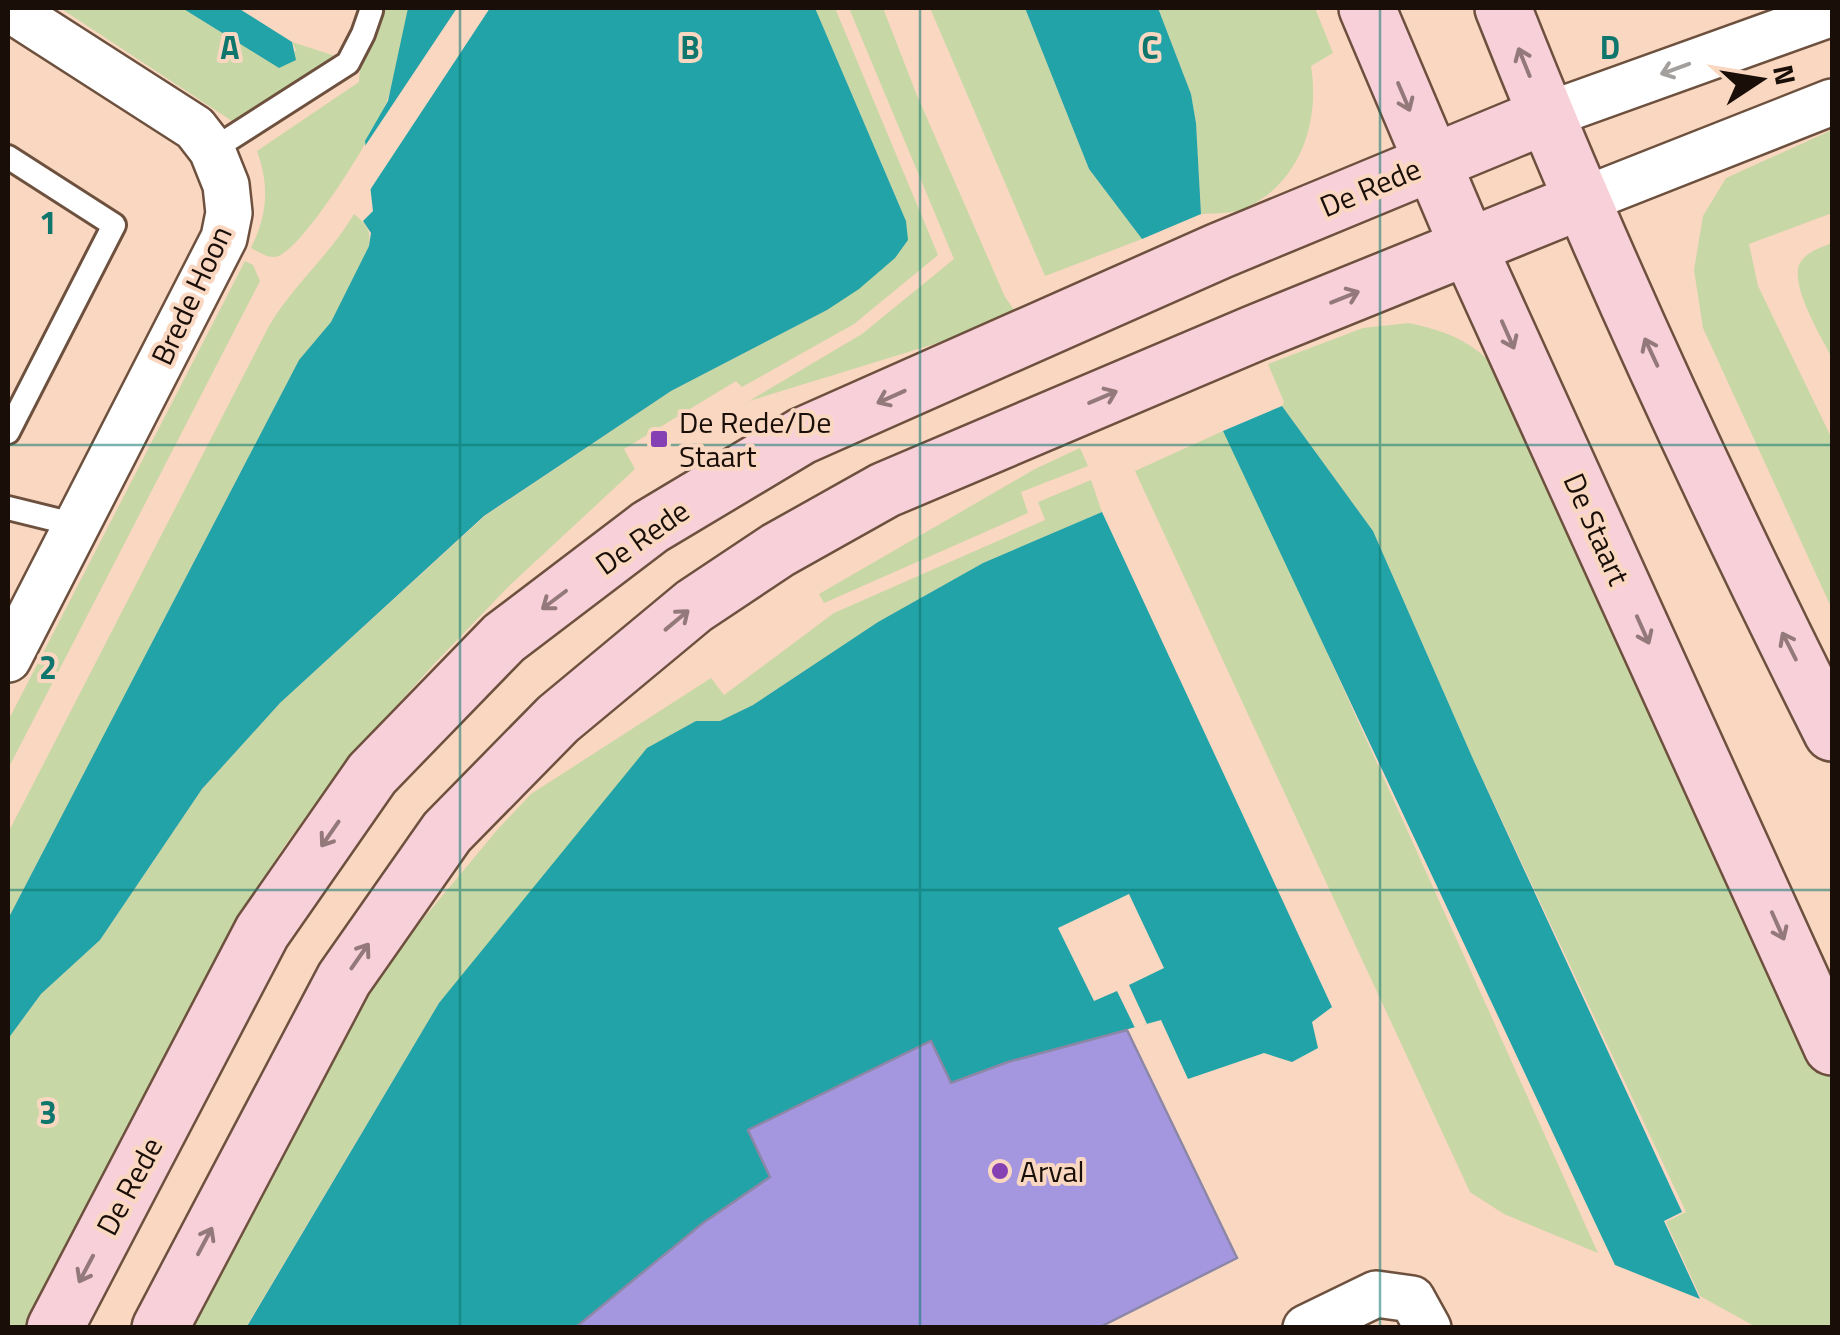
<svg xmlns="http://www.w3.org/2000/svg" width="1840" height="1335" viewBox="0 0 1840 1335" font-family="'Titillium Web',sans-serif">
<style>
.green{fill:#c8d7a6}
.water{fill:#21a3a7}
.pier{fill:#f9d7c1}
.building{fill:#a597df;stroke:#8c87a7;stroke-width:2.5}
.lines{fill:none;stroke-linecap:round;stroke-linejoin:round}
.lane-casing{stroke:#6d513e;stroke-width:28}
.street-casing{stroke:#6d513e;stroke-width:50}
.secondary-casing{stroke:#6d513e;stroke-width:60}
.lane{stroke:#fff;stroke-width:22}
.street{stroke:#fff;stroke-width:45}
.secondary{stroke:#f8d0d9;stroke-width:55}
.oneway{stroke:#94797b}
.oneway2{stroke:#a39f9c}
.grid{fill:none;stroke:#0f766e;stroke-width:2.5;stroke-opacity:0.55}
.poi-dot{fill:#8540b4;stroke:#f9d7c1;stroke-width:4}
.labels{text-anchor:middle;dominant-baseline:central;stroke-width:8;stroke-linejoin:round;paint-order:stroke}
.street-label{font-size:30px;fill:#1a0f08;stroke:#f9d7c1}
.poi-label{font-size:30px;fill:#1a0f08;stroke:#f9d7c1;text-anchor:start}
.grid-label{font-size:32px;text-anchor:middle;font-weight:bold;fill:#0f766e;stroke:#f9d7c1;stroke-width:8;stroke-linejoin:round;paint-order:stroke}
</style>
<rect width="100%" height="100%" fill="#f9d7c1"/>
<g class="green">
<path d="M60,8h122l97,60 17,-18 -4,-8 43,14 -100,67z"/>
<path d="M383,8h25c-6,29 -10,61 -20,90 -10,31 -80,144 -109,158 -9,4 -20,-4 -28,-8 16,-33 19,-61 6,-97l102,-69c0,-26 19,-48 24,-74z"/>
<path d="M815,8h20l103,247 -84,69 -112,63 -6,-6 -112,68 11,20 -126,117 -74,77 -82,91 -68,91 -52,82 -208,400h-17v-288l33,-45 59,-54 102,-151 78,-86 205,-187 186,-125 156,-81 79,-89z"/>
<path d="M849,8h34l33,85 89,204 10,14 -71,30 -195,60 113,-67 92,-75z"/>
<path d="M930,8h95l64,161 53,70 -97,37z"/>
<path d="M1158,8h157l18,45 -22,13c9,55 -10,115 -63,141 -13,7 -33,6 -47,7l-5,-91 -5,-29z"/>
<path d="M1832,130v83l-83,31 9,42 74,153v170l-129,-281 -9,-58 9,-54 23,-38z"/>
<path d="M354,214c12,10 17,15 15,32l-38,76 -32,38 -291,559v-86l261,-507c24,-41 61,-71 85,-112z"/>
<path d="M1832,243v-1v116c-10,-20 -41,-70 -33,-93 6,-13 21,-17 33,-22z"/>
<path d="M245,261l8,4 7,16 -252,488v-48z"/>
<path d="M1409,323c54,12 71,25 107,66l316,681v257h-76l-56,-31 -34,-74 20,-10 -213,-453 -100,-228 -91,-125 2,-4 -16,-38 95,-36z"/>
<path d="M1223,431l56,115 319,707 -94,-39 -34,-22 -335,-721z"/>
<path d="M1080,448l8,18 -67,26 7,21 -204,90 -5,-9 216,-125z"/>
<path d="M1091,480l11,32 -119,51 -105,59 -125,83 -33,16h-24l-257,282 -193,324 -54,1 177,-333 49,-70 80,-96 33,-35 180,-116 13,17 110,-82 211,-93 -7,-18z"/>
</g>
<g class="water">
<path d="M182,8h56l54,34 4,18 -17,8z"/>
<path d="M408,8h407l91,213 2,19 -13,18 -36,31 -32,21 -156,81 -187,125 -204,187 -78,86 -102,151 -59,54 -33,45v-120l291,-559 32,-38 38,-76 2,-13 -8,-12 10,-10 -8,-70 23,-40z"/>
<path d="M1025,8h133l33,86 5,29 5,91 -59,25 -53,-70z"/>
<path d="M1282,406l91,125 100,228 209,453 -18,9 36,78 -85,-34 -392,-834z"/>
<path d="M1102,512l230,495 -20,15 6,26 -26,14 -28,-9 -76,26 -27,-59 -152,42 -58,21 -20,-42 -183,89 22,48 -67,45 -128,104 -329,1 193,-325 208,-255 49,-27h24l33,-16 125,-83 105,-59z"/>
</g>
<g class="pier">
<path d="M457,8h33l-124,188 -5,-44z"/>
<path d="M1129,894l35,74 -35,17 18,39 -12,4 -18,-37 -23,10 -36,-73z"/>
</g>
<path class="building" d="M1127,1030l110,228 -139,70h-523l128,-105 67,-46 -22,-47 183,-89 20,42 57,-21z"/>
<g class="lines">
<defs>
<g id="lane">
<path d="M212,150l136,-87 15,-29 8,-23"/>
<path d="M8,157l106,68 -106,207"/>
<path d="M8,508l69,17"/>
</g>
<g id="street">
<path d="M8,8l187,120 17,22 14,35 3,28 -5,25 -216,421"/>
<path d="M1545,116l287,-103"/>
<path d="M1581,201l251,-99"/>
<path d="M1306,1328l70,-34 36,5 16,29"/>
</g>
<g id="secondary">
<path d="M1367,8l101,238 364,801"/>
<path d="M1503,8c97,246 210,488 329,725"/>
<path d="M55,1328l207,-396 110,-158 132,-136 146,-111 152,-91 417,-185 326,-135"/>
<path d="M160,1328l184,-349 103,-147 111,-113 136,-113 84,-56 107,-60 370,-157 326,-132"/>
</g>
</defs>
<use href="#lane" class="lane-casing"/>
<use href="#street" class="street-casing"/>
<use href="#secondary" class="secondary-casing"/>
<use href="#lane" class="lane"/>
<use href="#street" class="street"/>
<use href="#secondary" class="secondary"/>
</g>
<defs><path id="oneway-shaft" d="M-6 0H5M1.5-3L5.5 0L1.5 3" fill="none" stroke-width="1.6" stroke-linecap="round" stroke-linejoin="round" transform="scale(2.5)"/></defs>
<g class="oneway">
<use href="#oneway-shaft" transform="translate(1524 62) rotate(-112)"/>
<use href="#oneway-shaft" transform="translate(1404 97) rotate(67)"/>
<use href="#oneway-shaft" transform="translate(1345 297) rotate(-22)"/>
<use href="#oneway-shaft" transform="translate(1508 335) rotate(66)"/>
<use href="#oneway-shaft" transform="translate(1651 352) rotate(-115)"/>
<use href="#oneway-shaft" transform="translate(891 397) rotate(156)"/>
<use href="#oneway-shaft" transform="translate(1103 397) rotate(-23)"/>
<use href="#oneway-shaft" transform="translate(554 600) rotate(143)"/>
<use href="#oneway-shaft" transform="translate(677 620) rotate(-40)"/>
<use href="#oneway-shaft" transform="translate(1643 630) rotate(66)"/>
<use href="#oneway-shaft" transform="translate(1789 646) rotate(-117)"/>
<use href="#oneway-shaft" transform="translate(330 834) rotate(125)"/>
<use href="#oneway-shaft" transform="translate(1778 926) rotate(66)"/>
<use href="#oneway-shaft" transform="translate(360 956) rotate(-55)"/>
<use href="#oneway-shaft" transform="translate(205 1241) rotate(-62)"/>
<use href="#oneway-shaft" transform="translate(86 1269) rotate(118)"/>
</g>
<use class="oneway2" href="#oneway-shaft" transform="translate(1675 69) rotate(160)"/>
<path class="grid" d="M460,8v1320M920,8v1320M1380,8v1320M8,445h1824M8,890h1824"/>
<g class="poi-dot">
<rect x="649" y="429" width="20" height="20" rx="5"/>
<circle cx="1000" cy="1171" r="10"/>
</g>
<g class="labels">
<g class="street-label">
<text transform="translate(1370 187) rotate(-23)">De Rede</text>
<text transform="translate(191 295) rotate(-65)">Brede Hoon</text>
<text transform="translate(1597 529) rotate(66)">De Staart</text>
<text transform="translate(642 537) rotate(-35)">De Rede</text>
<text transform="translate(129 1186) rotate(-62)">De Rede</text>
</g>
<g class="poi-label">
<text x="679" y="422">De Rede/De<tspan x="679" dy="34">Staart</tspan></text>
<text x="1020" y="1171">Arval</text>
</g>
</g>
<g class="grid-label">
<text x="230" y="59">A</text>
<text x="690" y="59">B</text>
<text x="1150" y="59">C</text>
<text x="1610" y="59">D</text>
<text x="48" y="234">1</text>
<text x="48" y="679">2</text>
<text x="48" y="1124">3</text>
</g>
<rect width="1840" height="1335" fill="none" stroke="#1a0f08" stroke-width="20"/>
<g transform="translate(1760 80) rotate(78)" stroke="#f9d7c1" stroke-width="8" paint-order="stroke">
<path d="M0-8L18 38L0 25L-18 38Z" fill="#1a0f08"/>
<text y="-15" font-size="28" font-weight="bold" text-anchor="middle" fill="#1a0f08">N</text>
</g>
</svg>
